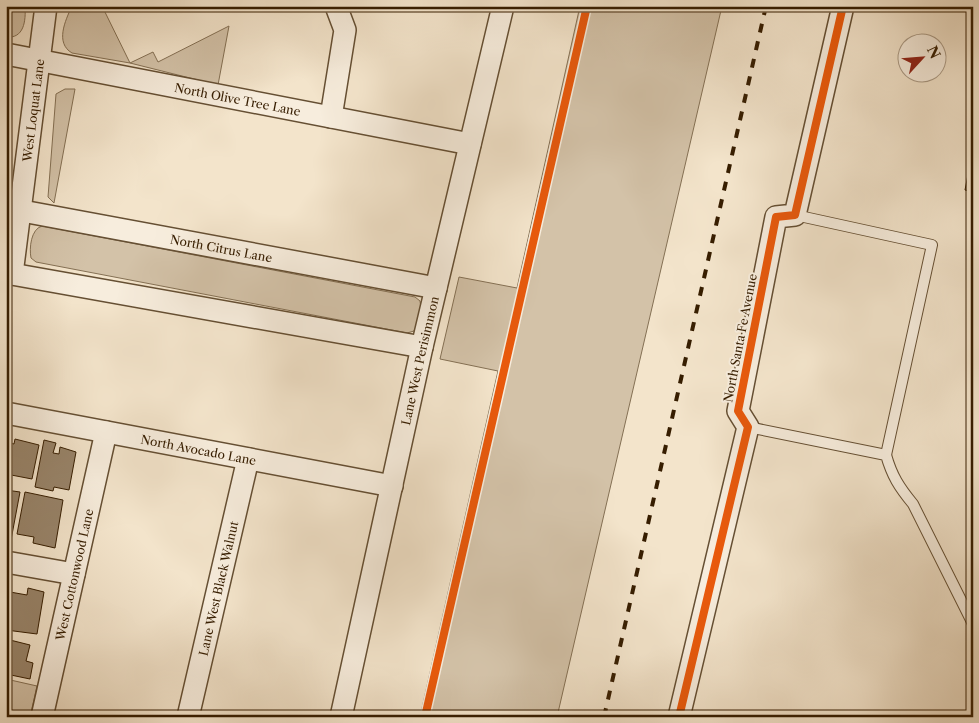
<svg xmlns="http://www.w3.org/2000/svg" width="979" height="723" viewBox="0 0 979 723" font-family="'Libre Caslon Text',serif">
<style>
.green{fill:#d3c2a8;stroke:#847054}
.building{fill:#98846a;stroke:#361d00}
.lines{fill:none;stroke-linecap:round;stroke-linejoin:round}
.lane-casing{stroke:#654f33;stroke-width:12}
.street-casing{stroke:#654f33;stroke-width:24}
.lane{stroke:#f7eddd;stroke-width:10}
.street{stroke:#f7eddd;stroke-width:21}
.rail{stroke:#361d00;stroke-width:4;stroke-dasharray:9 9;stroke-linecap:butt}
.cycleway-casing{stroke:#f7eddd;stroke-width:11}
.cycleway{stroke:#e8590c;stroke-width:8}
.labels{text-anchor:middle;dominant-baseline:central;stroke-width:4;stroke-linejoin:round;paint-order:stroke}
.street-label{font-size:12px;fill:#361d00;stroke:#f7eddd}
</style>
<rect width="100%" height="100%" fill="#f3e4cb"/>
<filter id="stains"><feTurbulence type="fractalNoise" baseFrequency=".004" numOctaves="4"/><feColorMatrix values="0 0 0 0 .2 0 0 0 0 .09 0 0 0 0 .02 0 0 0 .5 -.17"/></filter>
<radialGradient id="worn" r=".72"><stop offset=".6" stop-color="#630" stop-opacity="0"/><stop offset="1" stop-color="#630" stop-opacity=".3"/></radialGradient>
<g class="green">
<path d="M6,6h19c1,15 -1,33 -19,31z"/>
<path d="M72,6h30l28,57 23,-11 5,10 71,-36 -11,59 -88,-22 -58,-10c-17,-10 -7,-32 0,-47z"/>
<path d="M580,6h142l-165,711h-137l78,-346 -58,-12 19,-82 58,11z"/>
<path d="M65,89h10l-21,114 -6,-6 8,-103z"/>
<path d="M42,226l373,71 5,4c2,10 -1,22 -6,30l-7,2 -371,-71 -5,-4c-2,-10 0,-29 11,-32z"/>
<path d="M6,679l31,7 -7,31h-24z"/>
</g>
<g class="building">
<path d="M969,169h4v23l-8,-2z"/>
<path d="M15,439l24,6 -7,34 -26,-5v-24l2,1 2,-8 4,1z"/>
<path d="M44,440l12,3 -3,10 6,1 1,-7 16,5 -7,38 -15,-3 -1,4 -18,-4z"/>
<path d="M6,490l14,2 -9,48 -5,-1z"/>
<path d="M25,492l38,8 -8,48 -22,-5 1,-6 -17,-3z"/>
<path d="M28,588l16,4 -7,42 -31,-4v-17l4,-21 17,3z"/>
<path d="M6,639l24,6 -4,16 7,2 -3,16 -24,-5z"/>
</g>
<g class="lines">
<defs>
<g id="lane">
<path d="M795,215l137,30 -46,210"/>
<path d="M748,427l138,28c6,21 13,32 27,49l60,120"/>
</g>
<g id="street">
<path id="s1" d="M6,54l464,90"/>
<path d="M331,117l14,-87 -9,-24"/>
<path id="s2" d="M6,208l430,80"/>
<path d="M6,273l416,74"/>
<path id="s3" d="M12,274l34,-268"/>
<path id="s4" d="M6,413l386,73"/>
<path d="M6,562l68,12"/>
<path id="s5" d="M42,717l64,-285"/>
<path id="s6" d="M188,717l60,-258"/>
<path id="s7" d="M341,717l81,-370 81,-341"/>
<path d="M679,717l69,-290 -10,-16 38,-194 19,-2 48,-209"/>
</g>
</defs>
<use href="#lane" class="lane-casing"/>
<use href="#street" class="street-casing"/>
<use href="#lane" class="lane"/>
<use href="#street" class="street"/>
<path class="rail" d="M604,717l162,-711"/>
<defs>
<g id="cycleway">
<path d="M425,717l162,-711"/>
<path d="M679,717l69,-290 -10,-16 38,-194 19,-2 48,-209"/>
</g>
</defs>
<use href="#cycleway" class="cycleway-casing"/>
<use href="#cycleway" class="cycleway"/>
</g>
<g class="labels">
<g class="street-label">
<text stroke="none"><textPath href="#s1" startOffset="236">North Olive Tree Lane</textPath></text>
<text stroke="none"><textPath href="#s3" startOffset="165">West Loquat Lane</textPath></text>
<text stroke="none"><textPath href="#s2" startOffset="219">North Citrus Lane</textPath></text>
<text transform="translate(740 338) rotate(-79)">North Santa Fe Avenue</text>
<text stroke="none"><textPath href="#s7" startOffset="365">Lane West Perisimmon</textPath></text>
<text stroke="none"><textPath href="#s4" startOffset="196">North Avocado Lane</textPath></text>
<text stroke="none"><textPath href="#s5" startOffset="146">West Cottonwood Lane</textPath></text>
<text stroke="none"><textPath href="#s6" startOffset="132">Lane West Black Walnut</textPath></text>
</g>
</g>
<rect width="979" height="723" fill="none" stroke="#f3e4cb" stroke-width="25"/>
<rect x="8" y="8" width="964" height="708" fill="none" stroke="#361d00" stroke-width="2.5"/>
<rect x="12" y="12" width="954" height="698" fill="none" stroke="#361d00"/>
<g transform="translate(922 58) rotate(64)"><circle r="24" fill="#f7eddd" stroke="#aa9a85"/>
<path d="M0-4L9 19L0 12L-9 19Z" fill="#8f2418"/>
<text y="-8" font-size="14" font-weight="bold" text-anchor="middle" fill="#361d00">N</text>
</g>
<rect width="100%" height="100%" filter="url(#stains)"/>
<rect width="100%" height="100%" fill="url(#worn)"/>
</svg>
